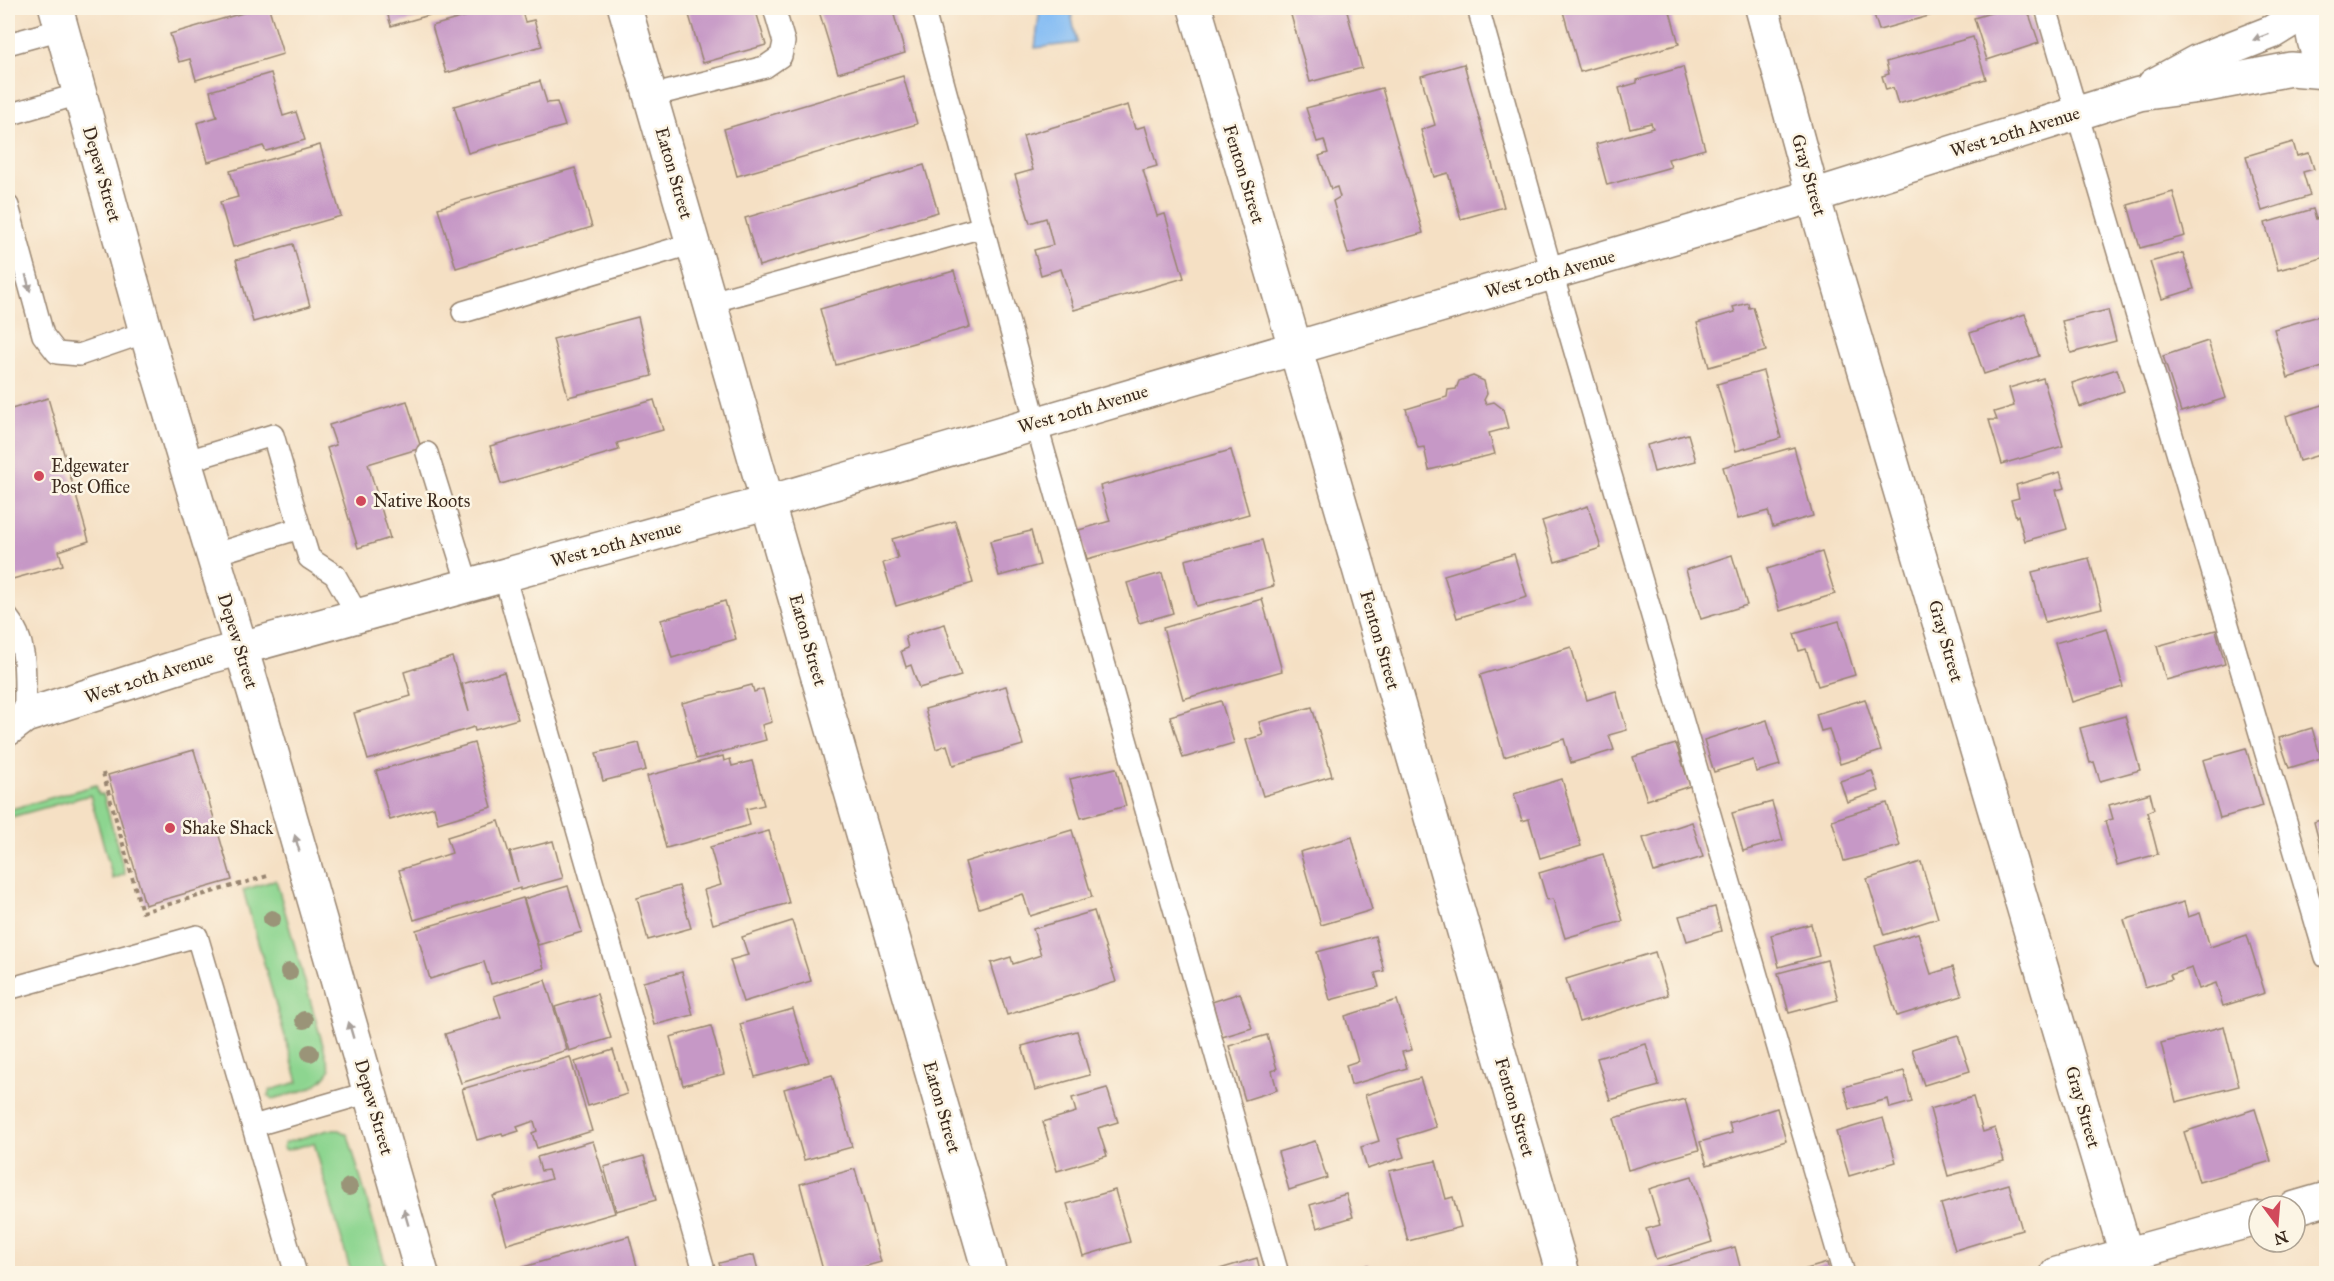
<svg xmlns="http://www.w3.org/2000/svg" width="2334" height="1281" viewBox="0 0 2334 1281" font-family="'IM FELL Great Primer',serif">
<style>
.green{fill:#8dd590;stroke:#648057;stroke-width:1.5}
.water{fill:#83bcf4;stroke:#5f7389;stroke-width:1.5}
.building{fill:#c698c6}
.lines{fill:none;stroke-linecap:round;stroke-linejoin:round}
.service-casing{stroke:#988571;stroke-width:24}
.minor-casing{stroke:#988571;stroke-width:36}
.tertiary-casing{stroke:#988571;stroke-width:36}
.path{stroke:#988571;stroke-width:4;stroke-dasharray:4.5 4.5;stroke-linecap:butt}
.service{stroke:#fff;stroke-width:21}
.minor{stroke:#fff;stroke-width:33}
.tertiary{stroke:#fff;stroke-width:33}
.tree{fill:#9a9478}
.oneway{fill:#a79f9a}
.poi-dot{fill:#d1495b;stroke:#fcf5e5;stroke-width:2}
.labels{text-anchor:middle;dominant-baseline:central;stroke-width:5;stroke-linejoin:round;paint-order:stroke}
.street-label{font-size:18px;fill:#3b2a1e;stroke:#fcf5e5}
.poi-label{font-size:18px;fill:#3b2a1e;stroke:#fcf5e5;text-anchor:start}
</style>
<rect width="100%" height="100%" fill="#fcf5e5"/>
<filter id="ink" filterUnits="userSpaceOnUse"><feTurbulence type="fractalNoise" baseFrequency=".0167" numOctaves="2"/><feDisplacementMap in="SourceGraphic" scale="12" xChannelSelector="R" yChannelSelector="G"/><feConvolveMatrix kernelMatrix="1 2 1 2 8 2 1 2 1" color-interpolation-filters="sRGB"/></filter>
<filter id="wash" filterUnits="userSpaceOnUse"><feTurbulence type="fractalNoise" baseFrequency=".008" numOctaves="4" result="noise"/><feDisplacementMap in="SourceGraphic" scale="24" xChannelSelector="R" yChannelSelector="G"/><feGaussianBlur stdDeviation="1.35" result="paint"/><feColorMatrix in="noise" values="0 0 0 0 0 0 0 0 0 0 0 0 0 0 0 0 0 1.4 0 .05"/><feComposite in="paint" operator="in"/></filter>
<g filter="url(#wash)">
<rect width="100%" height="100%" fill="#f5e0c4"/>
<g class="green">
<path d="M96,785l3,10 4,-1 22,80 -12,5 -23,-84 -82,23v-8z"/>
<path d="M276,880l54,190c-12,21 -36,23 -58,29l-4,-4 2,-5 28,-8 -55,-192z"/>
<path d="M328,1130h11l9,5 40,138h-37l-37,-130 -27,7 -4,-2 1,-5z"/>
</g>
<path class="water" d="M1040,8h30l7,35 -42,5z"/>
<g id="blocks">
<g class="building">
<path d="M260,8h9l14,46 -87,26 -6,-21 -11,3 -9,-28z"/>
<path d="M386,8h68l-63,18z"/>
<path d="M496,8h25l4,14 9,-2 8,26 -96,27 -14,-47z"/>
<path d="M687,8h68l11,37 -63,18z"/>
<path d="M818,8h74l13,45 -67,20z"/>
<path d="M1289,8h57l16,60 -52,14z"/>
<path d="M1562,8h107l10,36 -99,28z"/>
<path d="M1872,8h70l1,4 -64,18z"/>
<path d="M2007,8h20l12,35 -52,17 -13,-42z"/>
<path d="M1973,37l13,42 -88,25 -5,-16 -7,2 -4,-14 7,-2 -3,-12z"/>
<path d="M1464,64l40,143 -43,12 -13,-46 -14,4 -13,-47 14,-5 -14,-49z"/>
<path d="M1683,67l22,82 -37,10 3,8 -64,18 -11,-41 57,-16 -2,-5 -21,5 -11,-40 18,-5v-3z"/>
<path d="M271,73l12,43 13,-4 9,28 -39,11 -3,-5 -55,16 -11,-39 20,-6 -7,-26z"/>
<path d="M903,76l14,48 -180,52 -13,-47z"/>
<path d="M540,81l7,22 10,-1 8,24 -97,27 -14,-47z"/>
<path d="M1382,88l41,145 -75,21 -15,-53 7,-4 -3,-10 -6,2 -12,-33 9,-3 -4,-13 -7,2 -11,-34z"/>
<path d="M1128,105l7,24 10,-3 12,40 -14,4 14,46 8,-2 19,64 -110,32 -13,-41 -20,6 -7,-25 19,-5 -7,-27 -16,5 -15,-48 18,-5 -10,-34z"/>
<path d="M2293,142l4,14 12,-3 5,16 -11,3 7,24 -48,15 -16,-55z"/>
<path d="M320,145l21,71 -108,31 -13,-45 18,-5 -8,-26z"/>
<path d="M924,165l14,47 -179,54 -14,-48z"/>
<path d="M575,168l17,59 -136,41 -18,-60z"/>
<path d="M2173,192l12,44 -45,12 -12,-43z"/>
<path d="M2313,209l3,10 10,-3v27h-3l3,14 -48,13 -13,-47z"/>
<path d="M293,244l17,62 -57,16 -17,-62z"/>
<path d="M2183,253l11,36 -32,10 -12,-37z"/>
<path d="M954,271l16,56 -134,38 -16,-56z"/>
<path d="M1748,303l1,5 4,-1 13,44 -57,16 -12,-44 38,-11 -2,-5z"/>
<path d="M2108,310l8,31 -45,12 -9,-32z"/>
<path d="M2025,314l14,42 -55,18 -14,-41z"/>
<path d="M2326,314v52l-38,12 -14,-49z"/>
<path d="M638,317l14,59 -84,21 -15,-58z"/>
<path d="M2208,341l18,57 -45,14 -18,-56z"/>
<path d="M2117,369l7,22 -44,16 -8,-24z"/>
<path d="M1763,371l18,67 -45,13 -19,-67z"/>
<path d="M1473,376l11,5 3,13 -3,6 2,4 8,-2 9,7 5,19 -19,5 6,21 -66,16 -5,-23 -6,1 -12,-39 41,-12 1,-7 8,-1 3,-8z"/>
<path d="M2043,378l20,68 -61,18 -13,-44h8l-3,-8 20,-6 -5,-18z"/>
<path d="M48,398l41,143 -30,10 4,14 -54,15 -1,-6v-164z"/>
<path d="M654,400l9,30 -46,13 2,7 -118,34 -11,-38z"/>
<path d="M407,401l14,47 -53,16 22,74 -32,10 -31,-100 9,-3 -7,-20z"/>
<path d="M2326,404v49l-27,8 -13,-45z"/>
<path d="M1688,434l8,27 -42,11 -7,-27z"/>
<path d="M1794,447l19,69 -40,11 -5,-16 -30,8 -15,-52z"/>
<path d="M1231,450l18,64 -162,45 -8,-29 31,-9 -10,-35z"/>
<path d="M2060,472l5,16 -9,2 11,39 -42,12 -7,-26 -2,2 -5,-17 8,-2 -3,-13z"/>
<path d="M1588,506l13,42 -46,14 -13,-41z"/>
<path d="M955,521l18,62 -77,23 -13,-43 15,-5 -6,-19z"/>
<path d="M1031,531l9,34 -41,11 -9,-35z"/>
<path d="M1262,540l12,46 -78,20 -11,-46z"/>
<path d="M1822,552l13,42 -55,17 -13,-42z"/>
<path d="M1514,554l13,43 -70,21 -13,-43z"/>
<path d="M1732,555l15,50 -46,14 -15,-49z"/>
<path d="M2089,558l13,50 -57,14 -13,-50z"/>
<path d="M1162,573l11,40 -34,10 -12,-40z"/>
<path d="M1262,599l20,72 -99,28 -20,-71z"/>
<path d="M725,601l11,38 -64,19 -11,-38z"/>
<path d="M1839,621l16,54 -37,11 -12,-37 -7,2 -5,-17z"/>
<path d="M945,624l16,52 -42,12 -8,-23 -5,2 -5,-16 7,-3 -3,-12z"/>
<path d="M2107,628l16,59 -51,15 -17,-59z"/>
<path d="M2216,630l9,34 -59,16 -9,-34z"/>
<path d="M1571,647l16,53 29,-9 11,39 -18,5 5,15 -43,13 -7,-24 -60,18 -24,-82z"/>
<path d="M452,657l17,55 -7,-28 42,-12 14,47 -43,12 -1,-4 -106,33 -14,-47 57,-17 -7,-24z"/>
<path d="M752,685l2,7 9,-3 9,33 -10,3 4,15 -70,19 -14,-56z"/>
<path d="M1006,686l17,59 -70,20 -6,-20 -11,4 -11,-40z"/>
<path d="M1865,699l16,52 -41,13 -11,-35 -8,2 -5,-17z"/>
<path d="M1221,701l13,42 -51,15 -13,-42z"/>
<path d="M1312,707l20,69 -69,20 -17,-56 17,-5 -4,-13z"/>
<path d="M2125,716l15,54 -40,11 -6,-19 -4,1 -10,-35z"/>
<path d="M1767,720l13,45 -24,7 -3,-12 -39,12 -10,-32z"/>
<path d="M2312,728l9,30 -32,10 -10,-30z"/>
<path d="M474,743l18,64 -54,16 -4,-16 -44,13 -14,-49z"/>
<path d="M639,743l7,27 -43,11 -7,-28z"/>
<path d="M1676,744l14,42 -43,14 -14,-43z"/>
<path d="M2246,748l17,58 -43,12 -17,-58z"/>
<path d="M194,750l38,130 -87,25 -37,-130z"/>
<path d="M723,756l1,5 6,-2 2,7 20,-5 12,44 -18,4 4,16 -84,23 -19,-72z"/>
<path d="M1116,768l10,38 -45,12 -11,-39z"/>
<path d="M1872,771l7,20 -32,11 -7,-21z"/>
<path d="M1562,779l19,67 -41,12 -11,-39 -7,2 -8,-27z"/>
<path d="M2150,793l4,16 -7,3 11,42 -41,11 -12,-44 8,-2 -4,-14z"/>
<path d="M1772,802l11,38 -40,11 -11,-38z"/>
<path d="M1887,803l13,43 -56,15 -12,-41z"/>
<path d="M2326,818v51l-12,-47z"/>
<path d="M499,821l19,61 -8,-30 43,-11 10,37 -43,12v-2l-106,32 -15,-50 53,-17 -5,-16z"/>
<path d="M1692,822l11,35 -49,15 -11,-34z"/>
<path d="M1072,830l20,67 -62,19 -7,-22 -44,14 -14,-46z"/>
<path d="M769,831l20,72 -76,21 -9,-34 17,-5 -11,-38z"/>
<path d="M1352,837l20,73 -51,15 -21,-73z"/>
<path d="M1603,854l20,67 -58,17 -12,-39 -6,1 -8,-27z"/>
<path d="M1921,862l17,56 -54,17 -17,-56z"/>
<path d="M568,886l14,46 -44,13 -14,-46z"/>
<path d="M679,886l12,42 -43,12 -11,-42z"/>
<path d="M523,898l21,70 -53,16 -7,-22 -54,17 -14,-49z"/>
<path d="M2184,902l4,15 12,-4 10,34 37,-12 18,58 -42,13 -7,-23 -17,6 -7,-21 -22,7 2,4 -27,8 -21,-67z"/>
<path d="M1715,907l6,24 -34,10 -8,-25z"/>
<path d="M1094,911l22,71 -109,33 -16,-52 20,-6 2,7 28,-9 -8,-26z"/>
<path d="M792,921l19,60 -68,21 -13,-42 18,-5 -6,-18z"/>
<path d="M1811,924l8,32 -40,11 -8,-32z"/>
<path d="M1918,933l13,41 22,-7 9,29 -65,20 -22,-70z"/>
<path d="M1375,936l9,35 -9,2 4,14 -49,13 -13,-48z"/>
<path d="M1655,952l13,43 -89,27 -13,-43z"/>
<path d="M1827,960l11,40 -49,13 -11,-40z"/>
<path d="M682,972l11,43 -39,10 -11,-43z"/>
<path d="M545,980l22,70 -106,33 -16,-49 56,-17 -7,-21z"/>
<path d="M1240,993l12,35 -30,9 -10,-35z"/>
<path d="M597,994l14,44 -42,13 -14,-44z"/>
<path d="M1397,1000l15,50 -10,2 5,16 -56,17 -5,-20 12,-4 -13,-45z"/>
<path d="M793,1009l16,53 -54,15 -15,-53z"/>
<path d="M711,1026l13,48 -41,11 -13,-48z"/>
<path d="M2224,1026l15,60 -63,16 -15,-59z"/>
<path d="M1077,1031l13,44 -55,15 -13,-44z"/>
<path d="M1267,1035l10,34 -5,2 5,19 -32,10 -16,-54z"/>
<path d="M1958,1035l12,36 -46,14 -12,-36z"/>
<path d="M1646,1044l13,42 -49,14 -13,-42z"/>
<path d="M613,1050l14,44 -39,12 -13,-44z"/>
<path d="M570,1057l22,74 -55,17 -5,-15 5,-2 -3,-10 -17,6 2,4 -16,5 -1,-3 -25,7 -15,-51z"/>
<path d="M1904,1071l8,31 -22,6 -2,-9 -38,10 -6,-22z"/>
<path d="M832,1075l20,72 -48,13 -20,-71z"/>
<path d="M1420,1078l16,49 -38,12 6,18 -37,12 -6,-22 18,-6 -14,-46z"/>
<path d="M1107,1088l11,34 -20,6 9,28 -50,15 -14,-49 33,-10 -4,-14z"/>
<path d="M1973,1097l10,35 12,-4 9,33 -56,15 -18,-67z"/>
<path d="M1685,1099l14,51 -71,20 -14,-52z"/>
<path d="M1777,1108l9,33 -79,24 -7,-23 32,-9 -3,-10z"/>
<path d="M2255,1109l16,52 -72,21 -15,-50z"/>
<path d="M1883,1118l13,44 -47,14 -13,-44z"/>
<path d="M593,1141l22,72 -108,31 -14,-48 58,-17 -3,-9 -7,1 -4,-14z"/>
<path d="M1315,1141l12,37 -38,12 -11,-38z"/>
<path d="M644,1156l12,44 -40,11 -12,-44z"/>
<path d="M1436,1161l10,38 7,-2 8,30 -53,14 -19,-70z"/>
<path d="M855,1169l26,93 -43,12h-14l-24,-90z"/>
<path d="M1692,1176l20,66 -56,18 -10,-31 14,-4 -11,-36z"/>
<path d="M2009,1184l13,46 -67,20 -14,-46z"/>
<path d="M1115,1190l15,52 -47,14 -16,-52z"/>
<path d="M1346,1194l7,23 -36,11 -7,-23z"/>
<path d="M629,1236l10,38h-117l-2,-6z"/>
<path d="M1735,1247l7,27h-100v-1z"/>
<path d="M754,1255l5,19h-37l-3,-11z"/>
<path d="M1257,1258l4,16h-55v-1z"/>
<path d="M1827,1263l3,11h-37v-1z"/>
<path d="M1368,1265l2,9h-33v-1z"/>
</g>
</g>
</g>
<g filter="url(#ink)">
<use href="#blocks" fill-opacity="0" stroke="#988571" stroke-width="1.5"/>
<g class="lines">
<defs>
<g id="service">
<path d="M923,8l113,415 242,851"/>
<path d="M1478,8l74,265 292,1001"/>
<path d="M2046,8l280,949"/>
<path d="M8,44l54,-15"/>
<path d="M651,96l114,-29 16,-11 3,-14 -10,-34"/>
<path d="M8,115l71,-21"/>
<path d="M8,206l35,129 14,18 22,2 67,-23"/>
<path d="M711,302l272,-75"/>
<path d="M463,312l231,-69"/>
<path d="M427,453l41,132"/>
<path d="M184,462l89,-27 27,93 -88,27"/>
<path d="M300,528l9,30 26,17 23,41"/>
<path d="M504,575l201,699"/>
<path d="M8,618c22,26 16,65 17,98"/>
<path d="M8,989l189,-53 99,338"/>
<path d="M253,1126l117,-34"/>
</g>
<g id="minor">
<path d="M56,8l90,324 113,376 163,566"/>
<path d="M625,8l365,1266"/>
<path d="M1195,8l100,339 268,927"/>
<path d="M1762,8l51,188 319,1078"/>
<path d="M2295,1208l31,-9"/>
<path d="M2057,1274l202,-56"/>
</g>
<g id="tertiary">
<path d="M2314,8c-4,21 -1,40 12,58"/>
<path d="M2154,85l44,-24 74,-29 39,-24"/>
<path d="M8,729l17,-13 184,-59 560,-155 783,-229 261,-77 326,-102 68,-9 84,-16 35,3"/>
</g>
</defs>
<use href="#service" class="service-casing"/>
<use href="#minor" class="minor-casing"/>
<use href="#tertiary" class="tertiary-casing"/>
<path class="path" d="M103,773l39,139 129,-37"/>
<use href="#service" class="service"/>
<use href="#minor" class="minor"/>
<use href="#tertiary" class="tertiary"/>
</g>
<g class="tree">
<circle cx="272" cy="919" r="9"/>
<circle cx="289" cy="972" r="9"/>
<circle cx="304" cy="1020" r="9"/>
<circle cx="310" cy="1053" r="9"/>
<circle cx="349" cy="1187" r="9"/>
</g>
<defs><path id="oneway-solid" d="M-6-.8H1V-3.2L6.5 0L1 3.2V.8H-6Z" transform="scale(1.5)"/></defs>
<g class="oneway">
<use href="#oneway-solid" transform="translate(2261 37) rotate(159)"/>
<use href="#oneway-solid" transform="translate(28 283) rotate(75)"/>
<use href="#oneway-solid" transform="translate(297 843) rotate(-106)"/>
<use href="#oneway-solid" transform="translate(351 1030) rotate(-106)"/>
<use href="#oneway-solid" transform="translate(406 1217) rotate(-106)"/>
</g>
</g>
<g class="poi-dot">
<circle cx="39" cy="476" r="6"/>
<circle cx="361" cy="501" r="6"/>
<circle cx="170" cy="828" r="6"/>
</g>
<g class="labels">
<g class="street-label">
<text transform="translate(2015 132) rotate(-17)">West 20th Avenue</text>
<text transform="translate(674 173) rotate(74)">Eaton Street</text>
<text transform="translate(102 174) rotate(74)">Depew Street</text>
<text transform="translate(1244 174) rotate(73)">Fenton Street</text>
<text transform="translate(1809 175) rotate(74)">Gray Street</text>
<text transform="translate(1550 274) rotate(-16)">West 20th Avenue</text>
<text transform="translate(1083 409) rotate(-16)">West 20th Avenue</text>
<text transform="translate(616 544) rotate(-15)">West 20th Avenue</text>
<text transform="translate(808 640) rotate(74)">Eaton Street</text>
<text transform="translate(1380 640) rotate(74)">Fenton Street</text>
<text transform="translate(238 641) rotate(73)">Depew Street</text>
<text transform="translate(1946 641) rotate(74)">Gray Street</text>
<text transform="translate(149 677) rotate(-18)">West 20th Avenue</text>
<text transform="translate(374 1107) rotate(74)">Depew Street</text>
<text transform="translate(942 1107) rotate(74)">Eaton Street</text>
<text transform="translate(1515 1107) rotate(74)">Fenton Street</text>
<text transform="translate(2083 1107) rotate(74)">Gray Street</text>
</g>
<g class="poi-label">
<text x="51" y="466">Edgewater<tspan x="51" dy="21">Post Office</tspan></text>
<text x="373" y="501">Native Roots</text>
<text x="182" y="828">Shake Shack</text>
</g>
</g>
<rect width="2334" height="1281" fill="none" stroke="#fcf5e5" stroke-width="30"/>
<g transform="translate(2277 1224) rotate(164)"><circle r="28" fill="#fcf5e5" stroke="#afa495" stroke-width="1.5"/>
<path d="M0-4.5L10 22L0 15L-10 22Z" fill="#d1495b"/>
<text y="-9" font-size="16" font-weight="bold" text-anchor="middle" fill="#3b2a1e">N</text>
</g>
</svg>
